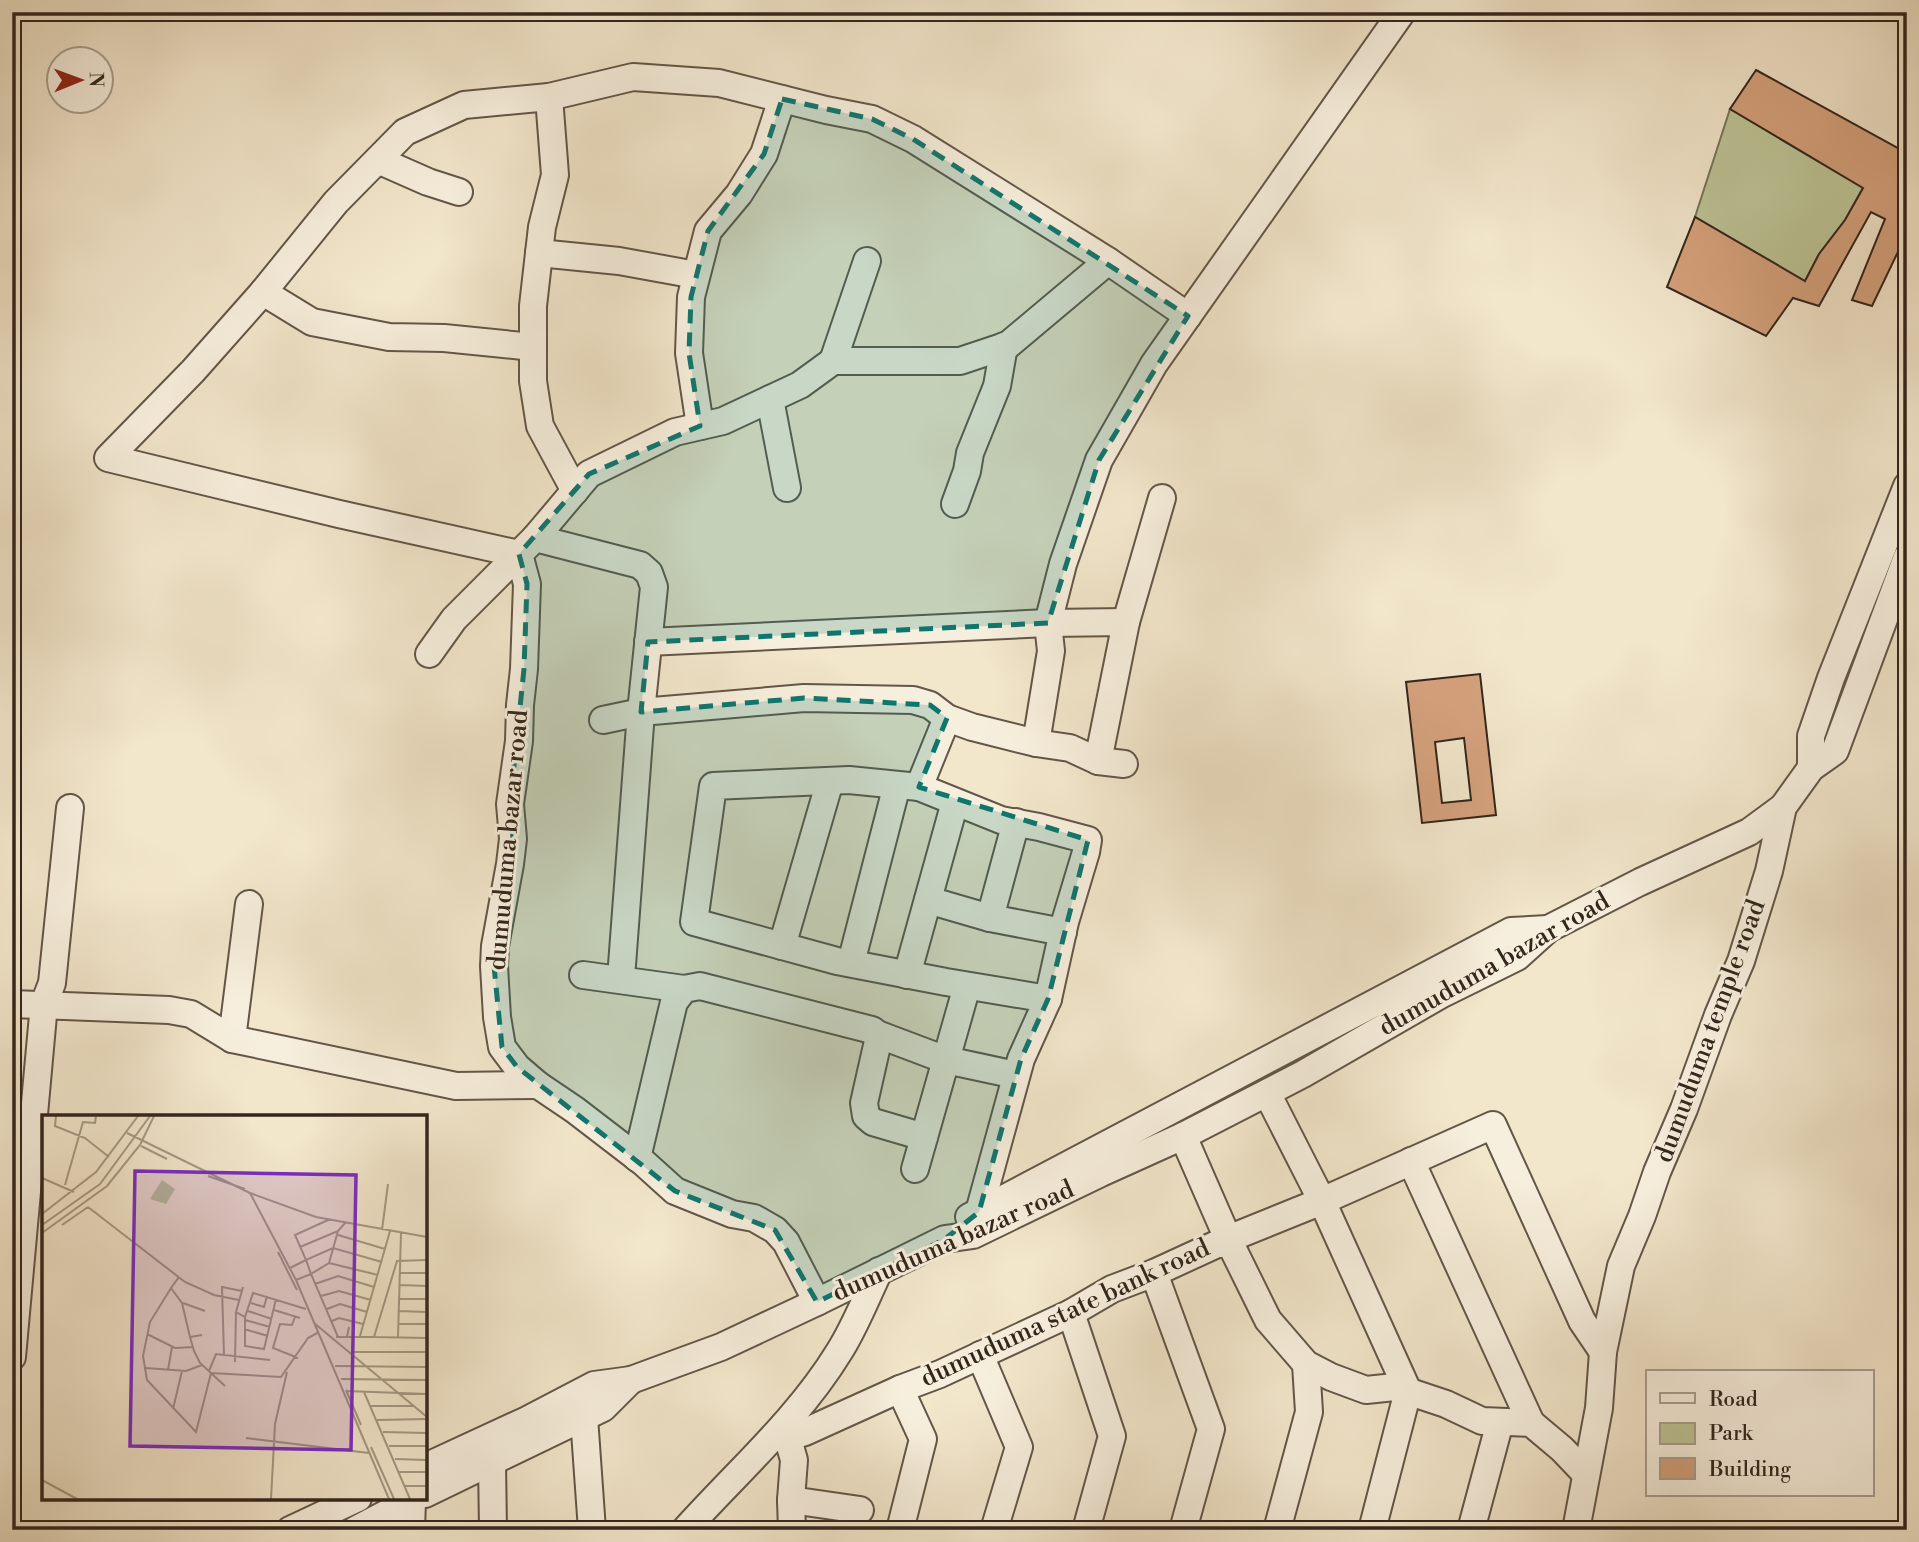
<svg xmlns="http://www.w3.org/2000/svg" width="1919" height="1542" viewBox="0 0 1919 1542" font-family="'Libre Bodoni',serif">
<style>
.green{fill:#bdc496;stroke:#78755a;stroke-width:2}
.building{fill:#d4a17c;stroke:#33261d;stroke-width:2;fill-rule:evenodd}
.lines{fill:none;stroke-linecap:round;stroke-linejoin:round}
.minor-casing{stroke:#635648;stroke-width:30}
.minor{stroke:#f7efdd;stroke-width:26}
.marked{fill:#0f766e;fill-opacity:0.2;stroke:#0f766e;stroke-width:5;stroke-dasharray:14 9;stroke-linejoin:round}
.labels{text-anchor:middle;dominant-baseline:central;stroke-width:6;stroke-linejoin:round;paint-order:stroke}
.street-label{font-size:26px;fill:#33261d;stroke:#f7efdd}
.inset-road{fill:none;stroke:#a69985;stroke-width:2}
.view{fill:#7b2cbf;fill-opacity:0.15;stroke:#7b2cbf;stroke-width:3.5}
.inset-edge{fill:none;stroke:#33261d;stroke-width:3.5}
</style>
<rect width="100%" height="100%" fill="#f2e6cb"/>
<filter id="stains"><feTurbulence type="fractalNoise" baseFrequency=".00286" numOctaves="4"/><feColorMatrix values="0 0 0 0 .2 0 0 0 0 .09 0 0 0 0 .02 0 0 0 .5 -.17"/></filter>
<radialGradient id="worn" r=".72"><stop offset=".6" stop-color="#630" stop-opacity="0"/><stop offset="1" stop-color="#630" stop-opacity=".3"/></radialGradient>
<path class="green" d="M1730,109l133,79 -18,32 -26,34 -14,27 -110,-64z"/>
<g class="building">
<path d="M1756,70l151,83v80l-35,73 -20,-6 33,-81 -14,-7 -52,94 -26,-8 -27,38 -99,-49 28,-70 110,64 14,-27 26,-34 18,-32 -133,-79z"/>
<path d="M1480,674l16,141 -74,8 -16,-141zM1464,738l7,62 -29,3 -7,-61z"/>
</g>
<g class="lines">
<defs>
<g id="minor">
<path d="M549,97l6,78 -13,52 -9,79v75l7,45 35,65"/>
<path d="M378,160l50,22 31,10"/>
<path d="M539,253l80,8 77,14"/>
<path d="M263,292l49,30 77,15 55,1 89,9"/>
<path d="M833,361l34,-100"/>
<path d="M770,399l30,-14 33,-24h127l48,-16 100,-84 80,55"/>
<path d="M700,426l-11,-73 2,-56 17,-66 31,-37 25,-40 18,-55"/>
<path d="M955,504l12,-33 3,-18 27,-67 7,-40"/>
<path d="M535,538l105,27 9,8 5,14 -13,125 -19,253"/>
<path d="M1126,622l36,-124"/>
<path d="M648,642l400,-19 78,-1 -28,139"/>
<path d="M429,654l25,-35 81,-81 54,-64 86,-42 48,-11 47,-22 17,89"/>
<path d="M603,720l38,-8 163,-14 109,2 17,5 17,13"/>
<path d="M1036,743l15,-92 -3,-28 15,-59 36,-104 55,-96 248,-352"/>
<path d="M1811,768v-32l20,-58 76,-192"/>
<path d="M919,787l-70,-7 -136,6 -19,136 143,39 109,21 102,17"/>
<path d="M1016,822l-26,96 73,14"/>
<path d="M928,900l62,18"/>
<path d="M782,946l48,-165"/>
<path d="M851,963l46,-178"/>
<path d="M583,975l101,14"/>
<path d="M907,975l48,-173"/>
<path d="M12,1004l157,6 22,4 41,25 224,47 82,-1"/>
<path d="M877,1034l69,26 70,15"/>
<path d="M232,1039l17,-135"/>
<path d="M1183,1136l45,103 94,-38 -55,-108"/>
<path d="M637,1158l37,-156 10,-13 16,-3 172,44 5,4 1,7 -14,62 2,13 7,6 51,15"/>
<path d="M1411,1161l120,262"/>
<path d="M915,1169l52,-183"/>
<path d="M979,1212l42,-153 27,-60 17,-77 21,-70 2,-12 -49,-13 -38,-7 -82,-33 28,-69 25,9 64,16 34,5 28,13 26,3"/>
<path d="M969,1217l542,-286 37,-2"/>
<path d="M1154,1273l57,156 -28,101"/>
<path d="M817,1302l-31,-60 -11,-12 -21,-12 -22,-4 -57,-23 -31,-28 -69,-53 -37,-25 -21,-18 -15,-20 -5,-30 -3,-51 1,-20 15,-82 3,-25 -3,-35 9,-63 1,-36 4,-36 3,-85 -8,-30 -180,-40 -231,-56 85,-87 70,-79 73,-90 69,-70 59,-27 85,-8 84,-20 86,6 107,27 46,9 41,20 195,122"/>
<path d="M1071,1313l41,123 -26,94"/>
<path d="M980,1355l39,92 -25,83"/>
<path d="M12,1357l32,-353 8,-21 18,-175"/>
<path d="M900,1389l23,50 -23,91"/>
<path d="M584,1417l8,113"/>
<path d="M784,1425l10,35 -3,40 69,10"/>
<path d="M788,1437l17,-5 95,-43 40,-15 131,-61 41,-24 42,-16 74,-34 40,81 38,44 25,13 35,13 29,-3 51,17 36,17 49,2 31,26 23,24"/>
<path d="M492,1462l1,68"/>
<path d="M425,1467l102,-47 67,-35 37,-5 90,-33 96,-45 128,-63 28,-4 128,-62 82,-37 120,-62 139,-80 75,-37 31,-28 92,-47 109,-50 34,-25"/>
<path d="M425,1494l178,-86 28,-28"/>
<path d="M791,1500l1,30"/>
<path d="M290,1530l68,-32"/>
<path d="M355,1530l61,-32"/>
<path d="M411,1530l1,-30"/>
<path d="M685,1530c52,-58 113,-111 154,-178 16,-25 27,-54 40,-81"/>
<path d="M1277,1530l32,-118 -3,-48"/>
<path d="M1372,1530l36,-139 -86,-190 171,-76 89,196 21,31"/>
<path d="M1471,1530l29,-108"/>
<path d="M1576,1530l23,-122 4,-56 18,-86 21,-50 15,-44 27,-63 34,-94 23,-54 28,-90 14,-64 28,-39 24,-17 72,-194"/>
</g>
</defs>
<use href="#minor" class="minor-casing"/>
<use href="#minor" class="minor"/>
</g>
<path class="marked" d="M782,99l90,20 41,20 275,177 -89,144 -51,163 -400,19 -7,70 163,-14 126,7 17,13 -28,69 169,53 -40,159 -27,60 -42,153 -34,27 -128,63 -42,-72 -100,-39 -158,-124 -15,-20 -8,-81 19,-127 -3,-35 14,-135 3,-85 -8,-30 70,-80 111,-48 -11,-73 2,-56 17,-66 56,-77z"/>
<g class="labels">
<g class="street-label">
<text transform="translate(508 840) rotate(-85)">dumuduma bazar road</text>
<text transform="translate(1494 964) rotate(-30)">dumuduma bazar road</text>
<text transform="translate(1710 1031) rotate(-70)">dumuduma temple road</text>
<text transform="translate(953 1241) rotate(-24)">dumuduma bazar road</text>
<text transform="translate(1065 1313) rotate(-25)">dumuduma state bank road</text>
</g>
</g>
<g transform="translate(42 1115)">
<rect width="385" height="385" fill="#f2e6cb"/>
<path d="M120,65l13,9 -9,15 -16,-5z" fill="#bdc496"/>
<path class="inset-road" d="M14,1l-1,10 30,12 24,19M85,18l123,60 66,24 111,20M99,31l26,13M166,61l37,13M0,63l32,14M23,70l18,-63 12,1 1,-7M208,78l46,87 93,219M46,92l97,75 29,13 25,5M0,99l54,-42 42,-56M286,105l-33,15 11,25 27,-12 49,14M0,110l58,-41 50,-68M20,110l26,-18M340,115l6,-46M0,118l65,-47 33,-41 14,-29M296,120l47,14M258,132l38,-16M236,137l19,38M287,148l49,12M248,153l16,-8 5,14 -15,6M357,158h28M137,162l-8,11 11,15 8,34M273,169l23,-8 36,11M357,170l28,1M201,172l-7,25 9,5 8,-24 53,16M129,173l-21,34 -7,34 4,24 49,52 15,-59 70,4 27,-39 11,-6M279,181l18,-5 32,9M356,184h29M141,188l22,8M209,188l13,4 3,-11M285,194l13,-5 27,8M232,195l26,8M206,196l24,8M356,196l29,1M203,202v29l19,3 12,-50M253,202l-3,8 -12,-1 -7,24 25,10M203,205l25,7M290,206l7,-3 24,6M272,208l113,94M357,209h28M202,214l24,7M105,219l28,14 18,-1M160,220l-12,2 4,14 6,12 25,23M318,221l30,-105M294,222h11l2,-10M296,222l-27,-63 18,-11 9,-32 7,-8M305,222h27l23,-76 30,-1M332,222l53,1M356,222l3,-104M309,237h76M182,240l-2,-68 20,4M193,247l1,-50M293,251l92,1M104,253l40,3 16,-6M126,255l4,-23M167,256l7,-17 54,6M299,264l86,1M304,275l15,35M304,276l81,3M322,277l46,107M329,291h42M131,294l9,-38M335,305l50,-1M341,317l44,1M204,323l123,15M347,331h38M329,332l23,52M353,344l32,1M357,357h28M0,365l35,19M362,371h23M229,384l4,-75 12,-52"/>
<path class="view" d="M93,56l221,4 -5,275 -221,-4z"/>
<rect width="385" height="385" class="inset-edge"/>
</g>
<rect width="1919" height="1542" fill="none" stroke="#f2e6cb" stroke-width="42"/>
<rect x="14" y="14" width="1891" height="1514" fill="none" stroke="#33261d" stroke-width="3.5"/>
<rect x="21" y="21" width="1877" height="1500" fill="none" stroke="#33261d" stroke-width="2"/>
<rect x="1646" y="1370" width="228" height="126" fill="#f7efdd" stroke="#a99f90" stroke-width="2"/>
<rect x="1660" y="1393" width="35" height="10" fill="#f7efdd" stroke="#a99f90" stroke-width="2"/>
<text x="1709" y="1406" font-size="21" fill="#33261d">Road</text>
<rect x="1660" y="1423" width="35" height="21" fill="#bdc496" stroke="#a99f90" stroke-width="2"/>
<text x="1709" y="1440" font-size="21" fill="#33261d">Park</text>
<rect x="1660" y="1458" width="35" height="21" fill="#d4a17c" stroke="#a99f90" stroke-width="2"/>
<text x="1709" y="1476" font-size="21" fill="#33261d">Building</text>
<g transform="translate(80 80) rotate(89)"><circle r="33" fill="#f7efdd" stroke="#a99f90" stroke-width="2"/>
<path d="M0-5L12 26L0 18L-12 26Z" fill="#8f2418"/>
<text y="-10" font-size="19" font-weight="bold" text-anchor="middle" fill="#33261d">N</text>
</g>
<rect width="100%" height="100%" filter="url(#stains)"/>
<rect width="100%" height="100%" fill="url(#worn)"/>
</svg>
